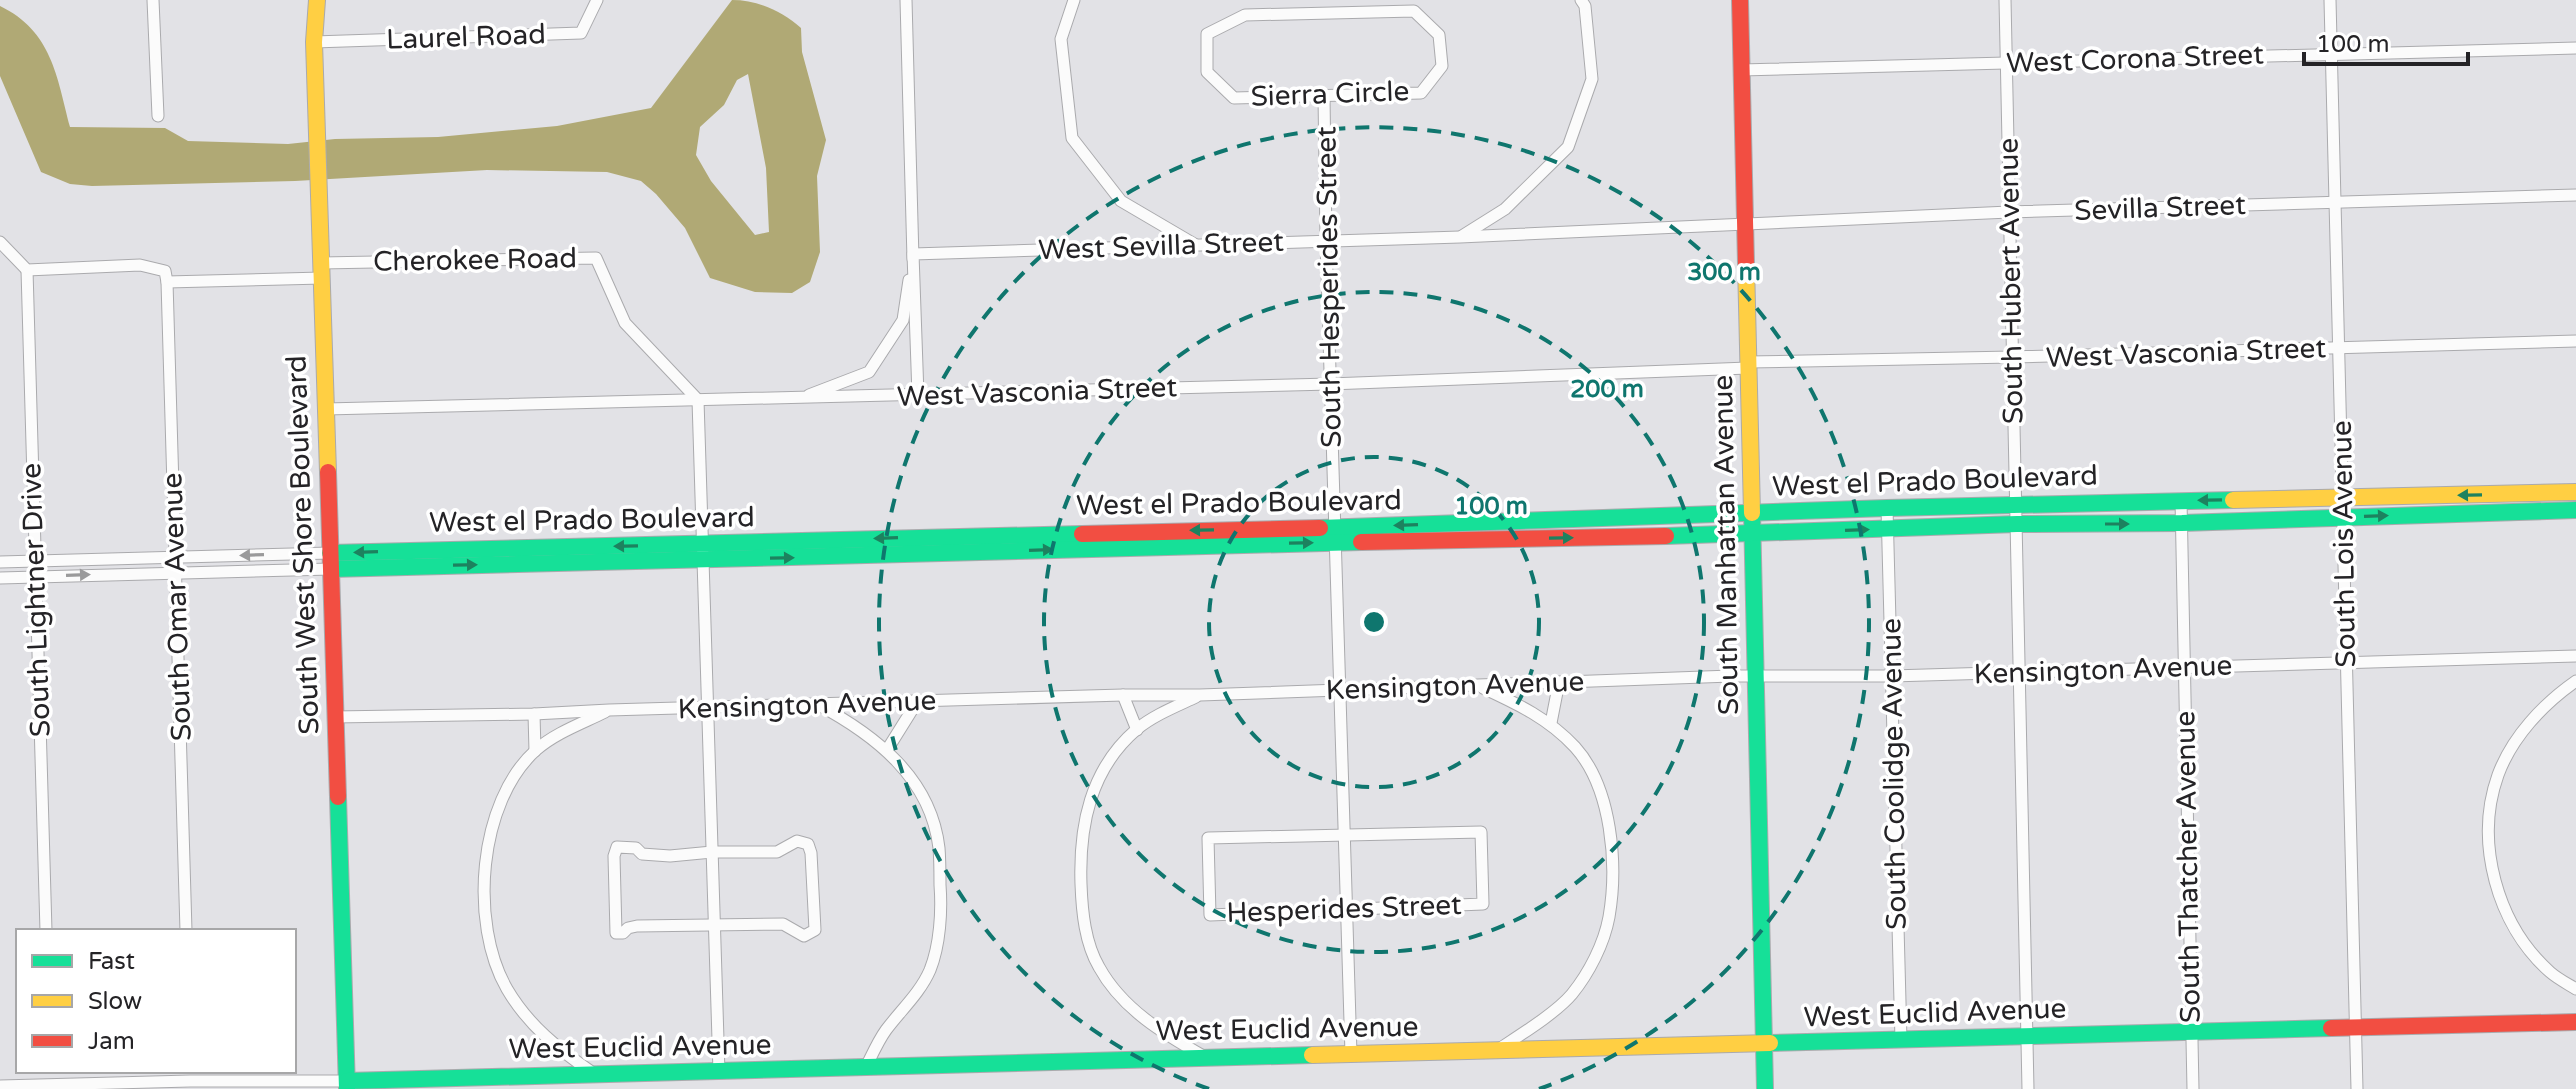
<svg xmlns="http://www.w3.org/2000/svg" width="2576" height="1089" viewBox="0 0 2576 1089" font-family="'Varela Round',sans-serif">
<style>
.water{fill:#b0a975;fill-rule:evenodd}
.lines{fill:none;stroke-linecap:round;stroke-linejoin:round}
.street-casing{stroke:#aaaaad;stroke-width:13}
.fast-casing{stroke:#aaaaad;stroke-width:18}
.slow-casing{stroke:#aaaaad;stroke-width:18}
.jam-casing{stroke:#aaaaad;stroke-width:18}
.street{stroke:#fbfbfb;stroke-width:11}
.fast{stroke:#16e098;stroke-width:16}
.slow{stroke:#ffcf43;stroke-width:16}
.jam{stroke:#f24e42;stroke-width:16}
.oneway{fill:#1d825f}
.oneway2{fill:#9a9a9b}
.ring{fill:none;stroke:#0f766e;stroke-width:4;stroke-dasharray:14 10}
.labels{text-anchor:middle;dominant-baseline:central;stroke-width:7;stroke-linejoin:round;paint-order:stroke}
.street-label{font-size:28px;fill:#242326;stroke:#fff}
.centre{fill:#0f766e;stroke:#fff;stroke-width:4}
.ring-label{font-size:24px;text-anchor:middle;font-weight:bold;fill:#0f766e;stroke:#fff;stroke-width:7;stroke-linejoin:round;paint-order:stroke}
</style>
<rect width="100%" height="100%" fill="#e2e2e6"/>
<path class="water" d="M732,0c26,0 50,11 69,28l1,24 24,88 -9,36 3,76 -10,30 -18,11 -37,-1 -45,-14 -25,-50 -29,-34 -15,-13 -34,-9 -120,-2 -192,11 -203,5 -22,-2 -29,-12 -41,-96v-70c52,25 57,71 70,121l95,1 23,13 100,3 47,-5 103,-2 119,-11 94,-18zM748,74l18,94 3,64 -14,3 -44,-54 -15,-26 4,-28 24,-22 13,-25z"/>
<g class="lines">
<defs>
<g id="street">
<path d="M153,0l5,116"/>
<path d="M906,0l7,259"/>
<path d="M1074,0l-13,39 11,99 49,63 75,44"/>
<path d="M2005,0l23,1089"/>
<path d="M2330,0l27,1089"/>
<path d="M1414,11l25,24 3,31 -21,27 -187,5 -27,-26v-38l38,-19z"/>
<path d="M314,42l267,-9 16,-33"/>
<path d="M1741,70l835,-22"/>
<path d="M1324,96l2,145 25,813"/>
<path d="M1462,236l43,-27 63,-62 24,-68 -7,-73 -4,-6"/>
<path d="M0,242l27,28 113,-5 25,6 2,11 19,649"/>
<path d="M321,263l275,-5 29,65 73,77 21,672"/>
<path d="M27,270l19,661"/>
<path d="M167,282l155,-4"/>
<path d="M1748,362l264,-5 564,-16"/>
<path d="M809,395l60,-23 34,-52 6,-40"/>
<path d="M918,395l-5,-141 547,-17 549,-25 567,-17"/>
<path d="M326,409l1004,-25 418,-16"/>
<path d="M2181,500l12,589"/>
<path d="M1887,508l14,532"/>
<path d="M0,562l330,-9"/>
<path d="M0,578l331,-9"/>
<path d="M2576,681c-33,23 -64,56 -78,94 -24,67 -1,150 52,197 8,7 18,12 26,17"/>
<path d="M1483,688c35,16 66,31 92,59 37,41 43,118 34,170 -5,27 -20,56 -37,77 -16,19 -52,41 -73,55"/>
<path d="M1123,695l14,35"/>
<path d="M1196,697c-19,9 -42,18 -59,32 -47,40 -58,97 -56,155 1,28 4,59 18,83 23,42 65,67 106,90"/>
<path d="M817,704c58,31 114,74 122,144 1,12 1,25 1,37 2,26 0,60 -10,85 -10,23 -29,40 -44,60 -8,11 -14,25 -20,37"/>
<path d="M534,714l1,37"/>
<path d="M334,717l200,-3 75,-4 514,-15h77l531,-19h161l684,-20"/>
<path d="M1551,723l8,-41"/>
<path d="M887,750l30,-48"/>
<path d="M1481,832l2,72 -273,11 -2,-77z"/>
<path d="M797,841l11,3 3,9 4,77 -11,6 -21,-12 -146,2 -9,2 -5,5h-7l-2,-77 3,-9 19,1 6,6 28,2 42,-4h65z"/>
<path d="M593,1073c-34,-23 -65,-48 -86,-84 -38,-66 -29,-187 29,-239 19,-17 47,-27 69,-38"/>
<path d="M0,1086l190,-5h157"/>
</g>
<g id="fast">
<path d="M1752,513l13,576"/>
<path d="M1320,528l567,-20 346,-8"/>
<path d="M1666,536l351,-12 165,-1 394,-13"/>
<path d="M330,553l752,-19"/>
<path d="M331,569l1030,-27"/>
<path d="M338,797l9,292"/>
<path d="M1770,1043l561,-15"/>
<path d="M347,1081l965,-26"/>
</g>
<g id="slow">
<path d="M317,0l-3,42 14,430"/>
<path d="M1746,264l6,249"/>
<path d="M2233,500l343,-8"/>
<path d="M1312,1055l458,-12"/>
</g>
<g id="jam">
<path d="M1740,0l6,264"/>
<path d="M328,472l10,325"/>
<path d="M1082,534l238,-6"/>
<path d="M1361,542l305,-6"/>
<path d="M2331,1028l245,-6"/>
</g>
</defs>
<use href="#street" class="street-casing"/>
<use href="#fast" class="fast-casing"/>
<use href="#slow" class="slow-casing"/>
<use href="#jam" class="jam-casing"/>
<use href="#street" class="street"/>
<use href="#fast" class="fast"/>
<use href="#slow" class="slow"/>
<use href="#jam" class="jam"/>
</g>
<defs><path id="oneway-solid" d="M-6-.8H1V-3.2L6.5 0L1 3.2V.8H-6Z" transform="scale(2)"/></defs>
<g class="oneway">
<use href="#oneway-solid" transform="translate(2470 495) rotate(179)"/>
<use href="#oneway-solid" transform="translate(2210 500) rotate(179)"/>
<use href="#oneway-solid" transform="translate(2376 516) rotate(-2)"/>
<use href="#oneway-solid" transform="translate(2117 524)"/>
<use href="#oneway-solid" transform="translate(1406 525) rotate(178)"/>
<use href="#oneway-solid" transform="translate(1202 530) rotate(179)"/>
<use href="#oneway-solid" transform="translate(1857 530) rotate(-2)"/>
<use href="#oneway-solid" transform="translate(886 538) rotate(178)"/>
<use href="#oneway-solid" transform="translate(1561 538) rotate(-1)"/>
<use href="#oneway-solid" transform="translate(1301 543) rotate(-1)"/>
<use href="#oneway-solid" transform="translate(626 546) rotate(179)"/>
<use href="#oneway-solid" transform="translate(1041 550) rotate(-2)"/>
<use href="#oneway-solid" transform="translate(366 552) rotate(178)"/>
<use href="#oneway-solid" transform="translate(782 558) rotate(-1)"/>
<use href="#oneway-solid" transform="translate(465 565) rotate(-1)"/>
</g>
<g class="oneway2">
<use href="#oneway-solid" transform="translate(252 555) rotate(178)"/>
<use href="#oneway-solid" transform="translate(78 575) rotate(-2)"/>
</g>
<g class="ring">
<circle cx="1374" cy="622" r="165"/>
<circle cx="1374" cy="622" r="330"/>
<path d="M1209 1089A495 495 0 1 1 1539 1089"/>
</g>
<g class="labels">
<g class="street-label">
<text transform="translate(466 37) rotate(-2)">Laurel Road</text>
<text transform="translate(2135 59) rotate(-2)">West Corona Street</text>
<text transform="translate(1330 94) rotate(-2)">Sierra Circle</text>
<text transform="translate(2160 208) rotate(-2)">Sevilla Street</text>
<text transform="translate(1161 246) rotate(-2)">West Sevilla Street</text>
<text transform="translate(475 260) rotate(-1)">Cherokee Road</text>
<text transform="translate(2011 281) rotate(-91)">South Hubert Avenue</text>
<text transform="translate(1329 287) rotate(-91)">South Hesperides Street</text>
<text transform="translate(2186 353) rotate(-2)">West Vasconia Street</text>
<text transform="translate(1037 392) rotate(-2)">West Vasconia Street</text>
<text transform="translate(1935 481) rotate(-2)">West el Prado Boulevard</text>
<text transform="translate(1239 503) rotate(-1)">West el Prado Boulevard</text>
<text transform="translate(592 520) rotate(-1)">West el Prado Boulevard</text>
<text transform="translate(2344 544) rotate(-91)">South Lois Avenue</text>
<text transform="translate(303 545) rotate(-92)">South West Shore Boulevard</text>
<text transform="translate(1726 545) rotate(-91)">South Manhattan Avenue</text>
<text transform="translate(36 600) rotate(-92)">South Lightner Drive</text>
<text transform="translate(177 607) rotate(-92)">South Omar Avenue</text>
<text transform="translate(2103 670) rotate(-2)">Kensington Avenue</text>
<text transform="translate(1455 686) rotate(-2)">Kensington Avenue</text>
<text transform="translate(807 705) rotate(-2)">Kensington Avenue</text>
<text transform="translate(1894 774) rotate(-91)">South Coolidge Avenue</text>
<text transform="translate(2188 867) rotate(-91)">South Thatcher Avenue</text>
<text transform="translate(1344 909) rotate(-2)">Hesperides Street</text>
<text transform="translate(1935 1013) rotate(-2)">West Euclid Avenue</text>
<text transform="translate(1287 1029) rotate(-1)">West Euclid Avenue</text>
<text transform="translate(640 1047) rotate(-1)">West Euclid Avenue</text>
</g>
</g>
<circle cx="1374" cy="622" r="12" class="centre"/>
<g class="ring-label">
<text x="1724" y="280">300 m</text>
<text x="1607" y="397">200 m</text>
<text x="1491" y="514">100 m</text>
</g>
<rect x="16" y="929" width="280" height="144" fill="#ffffff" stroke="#a7a7a8" stroke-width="2"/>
<rect x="32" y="955" width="40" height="12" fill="#16e098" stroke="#a7a7a8" stroke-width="2"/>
<text x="88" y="969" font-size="24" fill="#242326">Fast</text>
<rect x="32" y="995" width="40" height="12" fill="#ffcf43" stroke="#a7a7a8" stroke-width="2"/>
<text x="88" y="1009" font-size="24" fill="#242326">Slow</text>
<rect x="32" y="1035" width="40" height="12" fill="#f24e42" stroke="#a7a7a8" stroke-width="2"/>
<text x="88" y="1049" font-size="24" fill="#242326">Jam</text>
<path d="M2304 52v12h164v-12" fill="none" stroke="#242326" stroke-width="4"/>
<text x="2316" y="52" font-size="24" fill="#242326" stroke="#ffffff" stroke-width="6" paint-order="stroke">100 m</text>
</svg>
